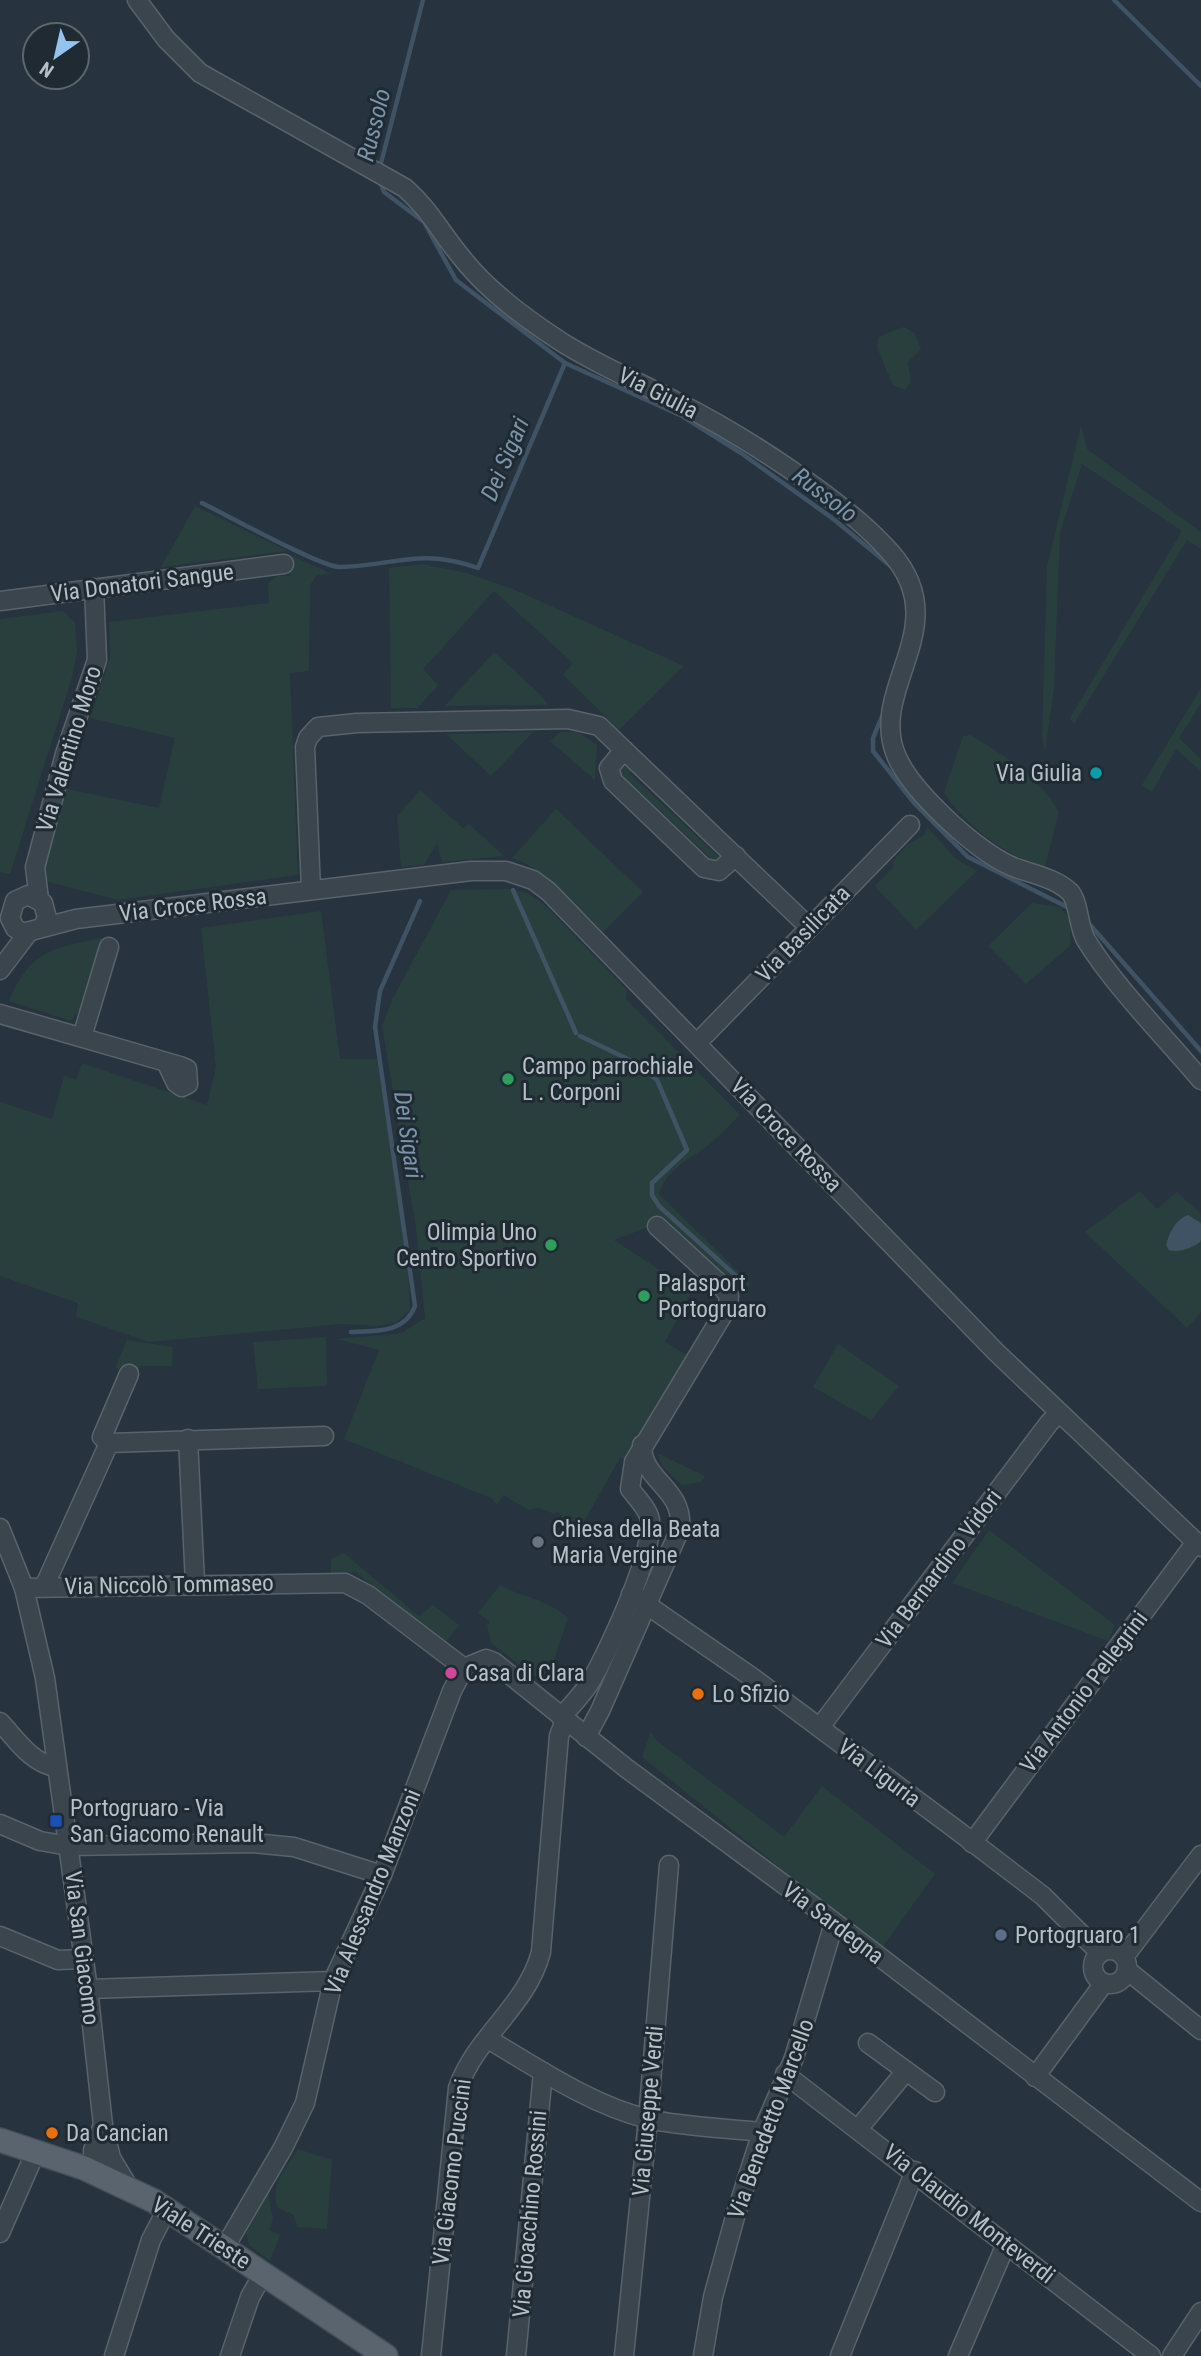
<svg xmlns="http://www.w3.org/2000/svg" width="1201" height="2356" viewBox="0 0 1201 2356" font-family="'Roboto Condensed',sans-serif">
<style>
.green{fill:#293f3e}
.water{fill:#3f5365}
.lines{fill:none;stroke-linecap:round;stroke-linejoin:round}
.stream{stroke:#3f5365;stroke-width:4.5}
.minor-casing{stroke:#59636b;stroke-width:21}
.major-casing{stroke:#444e57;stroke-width:26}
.minor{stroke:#3b454e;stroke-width:18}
.major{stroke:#59646e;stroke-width:23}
.culture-dot{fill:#0f9aa8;stroke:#202a33;stroke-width:2.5}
.leisure-dot{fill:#2e9e5b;stroke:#202a33;stroke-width:2.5}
.worship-dot{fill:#6b7280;stroke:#202a33;stroke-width:2.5}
.hotel-dot{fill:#d1479c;stroke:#202a33;stroke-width:2.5}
.food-dot{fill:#e8710a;stroke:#202a33;stroke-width:2.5}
.transit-dot{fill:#1a4fb4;stroke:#202a33;stroke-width:2.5}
.service-dot{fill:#5c6f8a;stroke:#202a33;stroke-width:2.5}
.labels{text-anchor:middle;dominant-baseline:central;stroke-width:6;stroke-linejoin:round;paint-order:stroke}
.street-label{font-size:23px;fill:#b7c0c8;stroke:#202a33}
.poi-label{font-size:23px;fill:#b7c0c8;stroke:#202a33;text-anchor:start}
.water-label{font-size:24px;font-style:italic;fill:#7b94a9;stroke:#202a33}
</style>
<rect width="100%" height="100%" fill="#27333e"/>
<g class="green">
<path d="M903,327l12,6 6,16 -13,13 3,20 -6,8 -12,-5 -16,-37 1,-11z"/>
<path d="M1081,425l6,24 114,83v17l-14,-9 -113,184 -4,-6 112,-187 -100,-67 -22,69 -6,156 -9,61 2,11 -5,-25 5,-169z"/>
<path d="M195,506l92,45 -126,16z"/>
<path d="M290,555l42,19 -15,1 -7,10 -1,86 -19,2 8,202 -180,25 -77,-20 26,-91 92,19 16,-70 -85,-20 20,-60 -1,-36 160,-19 -1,-20 9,-7h12z"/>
<path d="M422,564l45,9 46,16 171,77 -65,64 -56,-55 10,-12 -79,-72 -71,78 15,16 -20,23h-27l-2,-140z"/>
<path d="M63,611l12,12 2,28 -4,23 -63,200 -10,-2v-253z"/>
<path d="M494,652l49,45 5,8 -103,1z"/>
<path d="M1201,688v15l-22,35 22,21v12l-25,-22 -24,43 -10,-7z"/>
<path d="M533,732l-42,44 -45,-42z"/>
<path d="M560,732h18l19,13 -2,35 -45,-39 -8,8z"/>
<path d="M971,735c35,22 68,41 88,77l-14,54 -5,1c-40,-17 -71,-38 -96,-74l19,-57z"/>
<path d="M623,763l10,7 -3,4 88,82 3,-3 5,5 -2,6 -10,-3 -88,-82 -2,2 -8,-7z"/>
<path d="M420,790l43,38 6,-4 35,32 -62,6 -5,-19 -13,22 -23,2 -4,-50z"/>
<path d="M556,809l87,83 -40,40c-27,-26 -54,-62 -91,-74z"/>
<path d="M927,827l28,31 22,13 -61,59 -41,-44 19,-20 -2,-4 15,-17 17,-10z"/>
<path d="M508,889l20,4 20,15 79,82 -1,9 114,116c-11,10 -22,23 -34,32 -18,13 -40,23 -47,47l92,90 -10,5 -74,-69 -53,20 78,51 -27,51 26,15 -66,102 -5,-1 -36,64 -15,5 -9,-8 2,-3 -5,-5 -3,3 -15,-6 -10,2 -26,-15 -6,10 -6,-7 -147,-59 35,-89 -42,-11 65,-6 23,-15 -9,-90 -34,-202 10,-26 59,-110z"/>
<path d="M1032,903l28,4 11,14 -1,25 -44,38 -38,-38z"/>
<path d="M321,911l19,148h37l31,206 2,45 -13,12 -20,4 -35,-2 -193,18 -73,-25 2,-14 -78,-27v-174l52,17 12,-43 12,4 6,-17 125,42 9,-38 -15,-139z"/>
<path d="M103,938l-22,70 -10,13 -62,-20c20,-49 44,-54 94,-63z"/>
<path d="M1140,1191l17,18 20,-17 24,22v98l-14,16 -102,-96z"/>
<path d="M326,1337l1,49 -69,3 -5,-47z"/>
<path d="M127,1340l46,7 -1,19h-32l-3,7 -22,-5z"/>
<path d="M838,1344l61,42 -28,34 -58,-33z"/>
<path d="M657,1453l48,23 -3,6 -20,3 -19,-17z"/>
<path d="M989,1530l126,95 -7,16 -156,-58z"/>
<path d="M344,1553l75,63 14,-11 26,20 -13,17 -91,-70 -24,5v-18z"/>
<path d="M500,1585c23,13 48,14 68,33l-17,51 -8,7h-9l-43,-33 -4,-18 3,-3 -12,-9z"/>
<path d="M651,1732l5,8 128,97 38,-51 113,88 -54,75 -239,-192z"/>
<path d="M298,2149l34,11 -5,69 -30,-2 -3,-12 -16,-7c-9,-23 8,-40 20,-59z"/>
<path d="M268,2194l5,25 -4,11 11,5 -10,26 -21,-16 -3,-12z"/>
</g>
<path class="water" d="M1188,1215l13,8v18c-8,7 -22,12 -32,9l-3,-5c3,-12 10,-26 22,-30z"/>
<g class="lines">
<g class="stream">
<path d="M1114,0l87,86"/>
<path d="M380,167l43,-167"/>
<path d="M379,179l5,13 40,30 32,58 109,83 117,53 59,37 91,65 61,50"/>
<path d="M202,503c23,11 119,64 137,64 56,-1 80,-20 139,1l87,-205"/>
<path d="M885,709l-12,29v13l42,53 53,53 103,52"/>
<path d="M513,890l63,143"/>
<path d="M1084,918l117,133"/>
<path d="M580,1036l56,27 21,17 30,70 -35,33v12l7,11 78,71"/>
<path d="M351,1332c25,-1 54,1 64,-26l-40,-279 5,-36 40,-90"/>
</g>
<defs>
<g id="minor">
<path d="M137,0l29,39 34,34 205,115c25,22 36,45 57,70 25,32 64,61 98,83 37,24 77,40 115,60 64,32 170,99 216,152 65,74 -23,134 5,202 14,35 80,96 115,111 19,8 43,11 59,26 9,10 8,34 16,48 29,47 79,97 115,140"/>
<path d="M0,601l284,-37"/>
<path d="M736,856l-17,15 -15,-3 -91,-87 -4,-13 15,-18 185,177"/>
<path d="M311,890l-6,-143 3,-9 10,-11 39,-4 211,-4 31,7 25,24"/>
<path d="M39,899l-4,-32 2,-7 28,-106 32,-94 -3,-72"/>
<path d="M42,928l5,-10 -4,-15 -15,-8 -13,6 -5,17 5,10 8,5 53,-14 395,-48h35l27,9 15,11 449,462 204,194"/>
<path d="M0,970l28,-37"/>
<path d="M0,1014l180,52 7,3 1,15 -6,3 -6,-4 -9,-19"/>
<path d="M82,1037l27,-90"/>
<path d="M697,1043l213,-218"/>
<path d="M188,1439l7,144"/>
<path d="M109,1443l-7,-6 27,-63"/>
<path d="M0,1528l24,60 21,90 43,311 15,136 8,33 18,30"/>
<path d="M44,1587l65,-144 215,-7"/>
<path d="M24,1588l321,-5 23,12 96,73"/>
<path d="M631,1594l122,84 205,153 85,65 57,57"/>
<path d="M561,1717c11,-12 23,-24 31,-38 16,-27 67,-136 57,-163 -3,-9 -13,-19 -19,-27l4,-27 94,-156 1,-10 -10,-13 -62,-57"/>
<path d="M0,1722c17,18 31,41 56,45"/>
<path d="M820,1727l229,-304 10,-10"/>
<path d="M586,1737l14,-26 80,-182c4,-42 -38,-47 -38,-84"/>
<path d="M0,1824l40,17 29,5 184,-3 41,4 88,28"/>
<path d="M972,1843l224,-301"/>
<path d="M0,1936l58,24 25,-1"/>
<circle cx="1110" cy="1967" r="17"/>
<path d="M1124,1957l77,-102"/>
<path d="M1127,1970l74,60"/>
<path d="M88,1989l245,-8"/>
<path d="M488,2039c49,29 103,66 160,80 37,8 77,9 114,13"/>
<path d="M868,2043l67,49"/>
<path d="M785,2074l366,282"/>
<path d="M1035,2077l69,-94"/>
<path d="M103,2125l-10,25v10l14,16"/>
<path d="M858,2129l48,-58"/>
<path d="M0,2233l36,-82"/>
<path d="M225,2247l58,-99 22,-45 28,-122 49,-106 70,-184 12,-23 22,-9 8,3 132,106 187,138 388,296"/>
<path d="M114,2356l37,-116 16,-31"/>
<path d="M230,2356l20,-59 13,-23"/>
<path d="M431,2356l27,-268c18,-52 69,-82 83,-136l18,-216 6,-16"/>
<path d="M516,2356l27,-284"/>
<path d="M624,2356l24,-237 21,-254"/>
<path d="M703,2356l10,-59 22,-80 27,-85 32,-74 40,-135"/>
<path d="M840,2356l75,-185"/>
<path d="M958,2356l48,-112"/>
<path d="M1172,2356l29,-44"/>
</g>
<path id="major" d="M0,2140l84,28 70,33 232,155"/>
</defs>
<use href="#minor" class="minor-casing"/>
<use href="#major" class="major-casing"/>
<use href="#minor" class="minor"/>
<use href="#major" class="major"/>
</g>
<circle class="culture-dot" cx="1096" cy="773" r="7"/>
<g class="leisure-dot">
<circle cx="508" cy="1079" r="7"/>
<circle cx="551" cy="1245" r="7"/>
<circle cx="644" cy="1296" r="7"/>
</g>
<circle class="worship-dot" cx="538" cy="1542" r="7"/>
<circle class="hotel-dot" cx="451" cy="1673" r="7"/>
<g class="food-dot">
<circle cx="698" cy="1694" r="7"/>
<circle cx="52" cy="2133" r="7"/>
</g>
<rect class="transit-dot" x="49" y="1814" width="14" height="14" rx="3.5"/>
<circle class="service-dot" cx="1001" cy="1935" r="7"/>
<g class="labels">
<g class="street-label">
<text transform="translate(658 393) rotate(27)">Via Giulia</text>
<text transform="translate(142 583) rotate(-7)">Via Donatori Sangue</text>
<text transform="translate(69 749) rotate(-73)">Via Valentino Moro</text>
<text transform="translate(193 905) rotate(-7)">Via Croce Rossa</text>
<text transform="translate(803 934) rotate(-46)">Via Basilicata</text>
<text transform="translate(786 1135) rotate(46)">Via Croce Rossa</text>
<text transform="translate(939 1569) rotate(-53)">Via Bernardino Vidori</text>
<text transform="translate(169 1585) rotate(-1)">Via Niccolò Tommaseo</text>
<text transform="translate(1084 1692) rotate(-53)">Via Antonio Pellegrini</text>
<text transform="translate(879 1773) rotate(37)">Via Liguria</text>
<text transform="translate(373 1892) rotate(-68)">Via Alessandro Manzoni</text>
<text transform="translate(833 1923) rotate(37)">Via Sardegna</text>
<text transform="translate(82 1948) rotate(83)">Via San Giacomo</text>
<text transform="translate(648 2111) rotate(-85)">Via Giuseppe Verdi</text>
<text transform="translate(771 2119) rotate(-70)">Via Benedetto Marcello</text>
<text transform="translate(452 2172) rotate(-83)">Via Giacomo Puccini</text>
<text transform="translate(530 2214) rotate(-85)">Via Gioacchino Rossini</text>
<text transform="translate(969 2214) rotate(38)">Via Claudio Monteverdi</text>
<text transform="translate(201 2233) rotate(33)">Viale Trieste</text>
</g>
<g class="poi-label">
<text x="1082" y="773" text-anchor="end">Via Giulia</text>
<text x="522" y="1066">Campo parrochiale<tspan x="522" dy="26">L . Corponi</tspan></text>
<text x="537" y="1232" text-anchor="end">Olimpia Uno<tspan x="537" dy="26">Centro Sportivo</tspan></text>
<text x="658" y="1283">Palasport<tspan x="658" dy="26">Portogruaro</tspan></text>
<text x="552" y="1529">Chiesa della Beata<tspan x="552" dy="26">Maria Vergine</tspan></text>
<text x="465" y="1673">Casa di Clara</text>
<text x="712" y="1694">Lo Sfizio</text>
<text x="70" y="1808">Portogruaro - Via<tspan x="70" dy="26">San Giacomo Renault</tspan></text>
<text x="1015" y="1935">Portogruaro 1</text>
<text x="66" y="2133">Da Cancian</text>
</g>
<g class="water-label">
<text transform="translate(374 125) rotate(-76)">Russolo</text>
<text transform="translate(505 459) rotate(-67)">Dei Sigari</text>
<text transform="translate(825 495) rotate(37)">Russolo</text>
<text transform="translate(408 1135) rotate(82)">Dei Sigari</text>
</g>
</g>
<g transform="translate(56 56) rotate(214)"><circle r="33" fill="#202a33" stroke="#5c666f" stroke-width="2"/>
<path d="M0-5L12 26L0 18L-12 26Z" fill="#95c3ef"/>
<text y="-10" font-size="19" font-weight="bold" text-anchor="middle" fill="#b7c0c8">N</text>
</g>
</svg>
